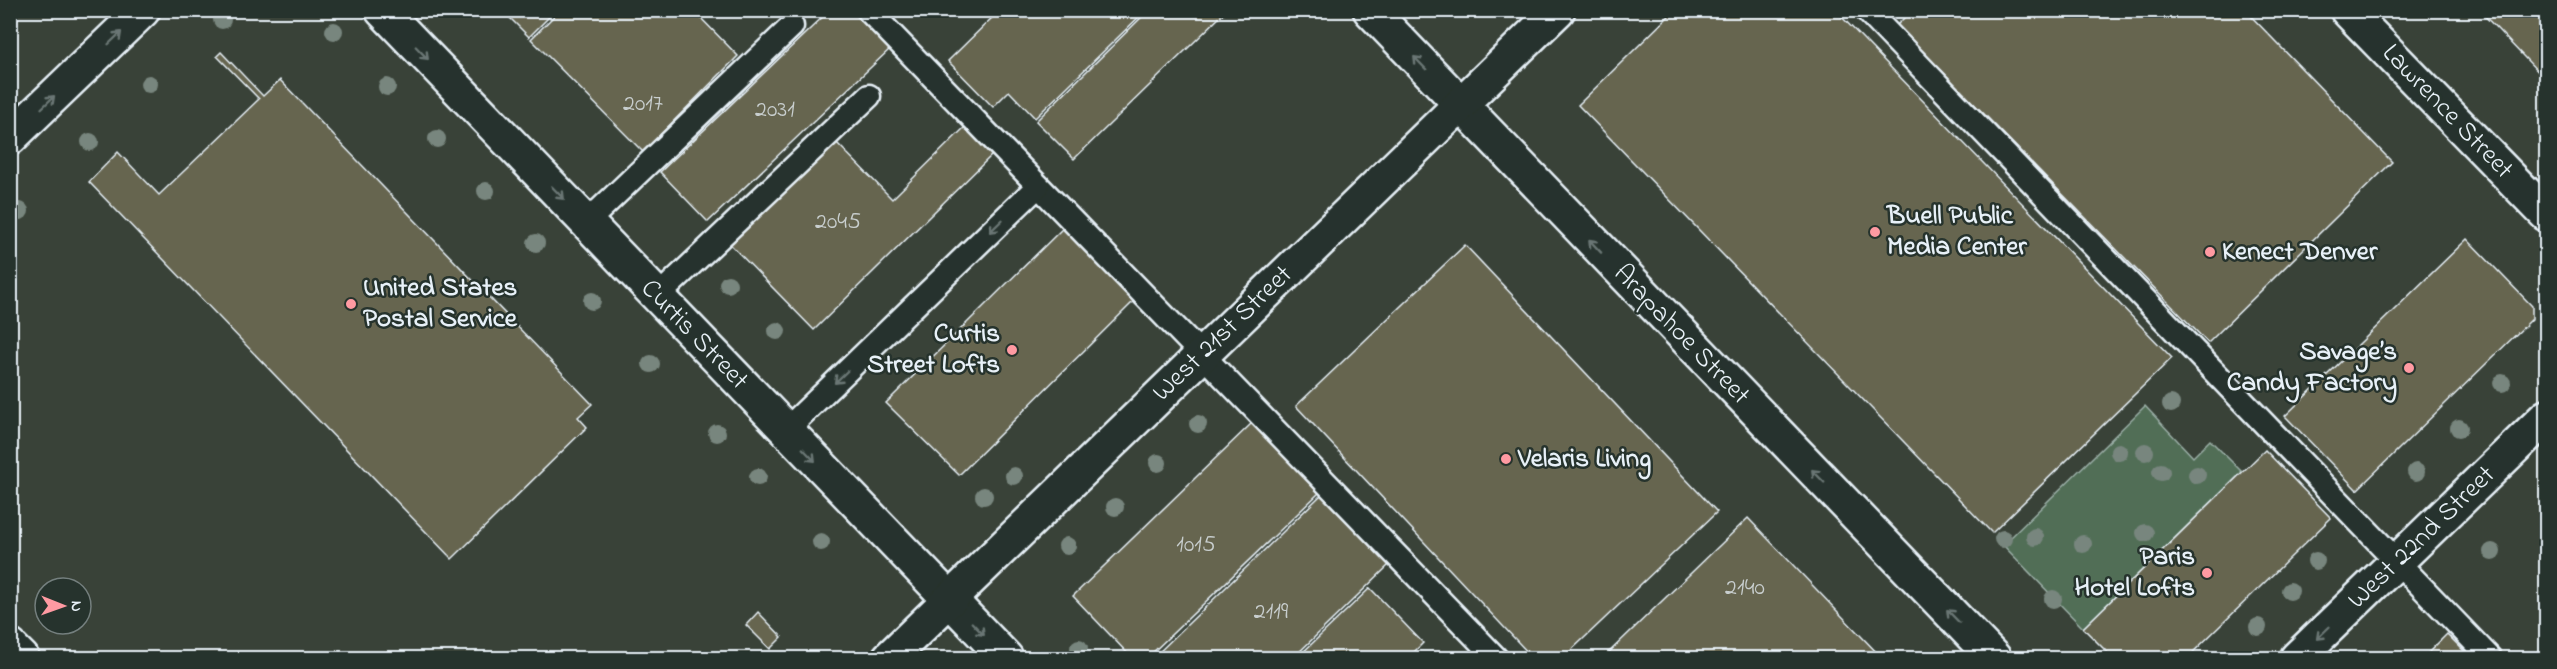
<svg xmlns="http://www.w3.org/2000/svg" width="2557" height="669" viewBox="0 0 2557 669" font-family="'Indie Flower',sans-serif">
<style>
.green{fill:#516e57;stroke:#9cb0a8;stroke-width:1.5}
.building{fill:#666550;stroke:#e8f1f8;stroke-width:1.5}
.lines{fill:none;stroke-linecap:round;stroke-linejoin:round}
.lane-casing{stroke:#e8f1f8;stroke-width:27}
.secondary-casing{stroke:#e8f1f8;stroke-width:38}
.primary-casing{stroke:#e8f1f8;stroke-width:38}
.lane{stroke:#26332d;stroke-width:22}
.secondary{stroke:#26332d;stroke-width:33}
.primary{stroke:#26332d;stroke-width:33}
.tree{fill:#78867e}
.oneway{stroke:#6a7674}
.poi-dot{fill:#ff9aa2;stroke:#26332d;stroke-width:2}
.labels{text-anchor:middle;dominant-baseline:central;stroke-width:5;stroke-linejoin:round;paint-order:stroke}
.number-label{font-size:24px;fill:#c8cece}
.street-label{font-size:27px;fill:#e8f1f8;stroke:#26332d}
.poi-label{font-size:27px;font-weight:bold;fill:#e8f1f8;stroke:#26332d;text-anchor:start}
</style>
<rect width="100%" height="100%" fill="#394238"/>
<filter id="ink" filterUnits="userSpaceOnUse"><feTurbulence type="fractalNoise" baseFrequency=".0167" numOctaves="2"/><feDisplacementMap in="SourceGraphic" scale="12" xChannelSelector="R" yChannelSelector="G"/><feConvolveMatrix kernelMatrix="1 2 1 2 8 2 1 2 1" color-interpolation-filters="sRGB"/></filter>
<g filter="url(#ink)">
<path class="green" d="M2145,406l48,51 17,-17 32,32 -159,156 -80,-83z"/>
<g class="building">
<path d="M502,10h54l-27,27z"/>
<path d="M560,10h133l45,46 -95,96 -112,-113z"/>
<path d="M830,10h24l36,39 -182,173 -48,-50z"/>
<path d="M1000,10h146l-111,108 -26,-27 -16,16 -45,-46z"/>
<path d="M1149,10h78l-153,149 -38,-38z"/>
<path d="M1675,10h160l337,348 -180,175 -414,-428z"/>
<path d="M1884,10h14l-7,8z"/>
<path d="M1912,10h333l147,152 -184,181 -311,-318z"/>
<path d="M2479,10h67v70z"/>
<path d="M221,52l42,44 17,-16 312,324 -14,13 9,10 -135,132 -363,-377 29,-30 41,43 100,-96 -42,-43z"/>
<path d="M968,124l27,28 -181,178 -84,-86 105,-103 57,58z"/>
<path d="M1066,225l72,72 -179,178 -73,-72z"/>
<path d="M2467,239l65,67v13l-175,171 -72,-74z"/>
<path d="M1465,245l252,267 -154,146h-30l-237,-252z"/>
<path d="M1252,423l67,70 -172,165h-15l-59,-62z"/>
<path d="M2265,450l66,68 -144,140h-74l-30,-30z"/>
<path d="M1321,495l68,70 -96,93h-140z"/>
<path d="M1748,518l134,140h-279z"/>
<path d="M1370,588l53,55 -15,15h-111z"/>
<path d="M758,612l24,25 -12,12 -24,-24z"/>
<path d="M2447,634l24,24h-48z"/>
</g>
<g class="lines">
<defs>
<g id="lane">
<path d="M868,10l628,648"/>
<path d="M1866,10l624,648"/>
<path d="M586,223l206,-197"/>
<path d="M657,297l212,-201"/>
<path d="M786,430l252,-244"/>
</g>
<g id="secondary">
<path d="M382,10l624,648"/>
<path d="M1370,10l624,648"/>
<path d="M2347,10l199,204"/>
<path d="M10,138l133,-128"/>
<path d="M10,646l12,12"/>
<path d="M889,658l669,-648"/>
</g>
<path id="primary" d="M2297,658l249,-241"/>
</defs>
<use href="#lane" class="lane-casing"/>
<use href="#secondary" class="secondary-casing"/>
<use href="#primary" class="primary-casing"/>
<use href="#lane" class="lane"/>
<use href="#secondary" class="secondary"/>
<use href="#primary" class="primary"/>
</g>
<g class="tree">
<circle cx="222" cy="20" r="9"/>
<circle cx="334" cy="31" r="9"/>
<circle cx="149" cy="84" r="9"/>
<circle cx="387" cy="87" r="9"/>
<circle cx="437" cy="139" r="9"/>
<circle cx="90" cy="142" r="9"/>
<circle cx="486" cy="191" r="9"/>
<circle cx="20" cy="211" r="9"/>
<circle cx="536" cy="243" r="9"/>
<circle cx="728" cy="284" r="9"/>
<circle cx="592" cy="301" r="9"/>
<circle cx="777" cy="331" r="9"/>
<circle cx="651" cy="364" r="9"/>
<circle cx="2502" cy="383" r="9"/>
<circle cx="2171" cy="404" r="9"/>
<circle cx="1198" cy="424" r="9"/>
<circle cx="2459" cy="428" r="9"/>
<circle cx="717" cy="433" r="9"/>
<circle cx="2119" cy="452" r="9"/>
<circle cx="2145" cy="452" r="9"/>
<circle cx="1158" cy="463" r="9"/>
<circle cx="2161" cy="472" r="9"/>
<circle cx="2416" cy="472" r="9"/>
<circle cx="2197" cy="475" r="9"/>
<circle cx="1014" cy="476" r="9"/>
<circle cx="758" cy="477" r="9"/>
<circle cx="984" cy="496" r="9"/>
<circle cx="1115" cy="507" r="9"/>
<circle cx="2145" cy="533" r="9"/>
<circle cx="2035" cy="537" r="9"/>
<circle cx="2003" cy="539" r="9"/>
<circle cx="821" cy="542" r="9"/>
<circle cx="2083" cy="544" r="9"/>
<circle cx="1067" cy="546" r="9"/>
<circle cx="2492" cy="552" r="9"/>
<circle cx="2316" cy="561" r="9"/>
<circle cx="2290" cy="591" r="9"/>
<circle cx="2053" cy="599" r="9"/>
<circle cx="2258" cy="627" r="9"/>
<circle cx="1079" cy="648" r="9"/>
</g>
<defs><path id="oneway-shaft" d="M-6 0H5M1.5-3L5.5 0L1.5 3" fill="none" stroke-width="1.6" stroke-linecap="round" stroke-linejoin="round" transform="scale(1.5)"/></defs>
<g class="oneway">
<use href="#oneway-shaft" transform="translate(115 38) rotate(-44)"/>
<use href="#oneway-shaft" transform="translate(422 53) rotate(46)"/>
<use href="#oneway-shaft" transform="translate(1420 63) rotate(-134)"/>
<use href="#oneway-shaft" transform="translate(48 102) rotate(-44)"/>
<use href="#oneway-shaft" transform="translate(558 193) rotate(46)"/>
<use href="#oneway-shaft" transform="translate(996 226) rotate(136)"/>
<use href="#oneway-shaft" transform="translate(1595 246) rotate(-133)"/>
<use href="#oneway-shaft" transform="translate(841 377) rotate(136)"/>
<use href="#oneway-shaft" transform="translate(809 455) rotate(46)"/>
<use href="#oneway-shaft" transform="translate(1818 476) rotate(-134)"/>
<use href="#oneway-shaft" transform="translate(1953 616) rotate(-134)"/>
<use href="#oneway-shaft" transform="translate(978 629) rotate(46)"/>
<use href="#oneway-shaft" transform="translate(2323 633) rotate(136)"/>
</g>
</g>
<g class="poi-dot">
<circle cx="1875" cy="232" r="6"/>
<circle cx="2210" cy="252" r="6"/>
<circle cx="351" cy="304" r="6"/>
<circle cx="1012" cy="350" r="6"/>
<circle cx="2409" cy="368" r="6"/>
<circle cx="1506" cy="459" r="6"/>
<circle cx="2207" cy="573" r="6"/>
</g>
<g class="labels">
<g class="number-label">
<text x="643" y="104">2017</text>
<text x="775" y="110">2031</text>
<text x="838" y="222">2045</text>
<text x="1196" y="545">1015</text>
<text x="1745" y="588">2140</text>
<text x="1271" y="612">2119</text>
</g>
<g class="street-label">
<text transform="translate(2447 112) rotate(46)">Lawrence Street</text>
<text transform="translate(1223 334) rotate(-44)">West 21st Street</text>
<text transform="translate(694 335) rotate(46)">Curtis Street</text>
<text transform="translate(1681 335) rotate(46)">Arapahoe Street</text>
<text transform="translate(2422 538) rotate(-44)">West 22nd Street</text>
</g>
<g class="poi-label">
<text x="1887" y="216">Buell Public<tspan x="1887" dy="31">Media Center</tspan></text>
<text x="2222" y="252">Kenect Denver</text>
<text x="363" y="288">United States<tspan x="363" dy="31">Postal Service</tspan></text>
<text x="1000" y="334" text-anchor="end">Curtis<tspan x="1000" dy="31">Street Lofts</tspan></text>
<text x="2397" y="352" text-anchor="end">Savage’s<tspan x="2397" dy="31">Candy Factory</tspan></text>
<text x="1518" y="459">Velaris Living</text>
<text x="2195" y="557" text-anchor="end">Paris<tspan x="2195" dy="31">Hotel Lofts</tspan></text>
</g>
</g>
<rect width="2557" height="669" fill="none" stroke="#26332d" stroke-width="36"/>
<rect x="18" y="18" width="2521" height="633" fill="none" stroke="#e8f1f8" stroke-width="2" filter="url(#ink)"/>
<g transform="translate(63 606) rotate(91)"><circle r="28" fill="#26332d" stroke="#747f7e" stroke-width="1.5"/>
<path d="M0-4.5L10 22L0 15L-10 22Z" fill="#ff9aa2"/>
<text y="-9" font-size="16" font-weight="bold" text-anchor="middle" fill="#e8f1f8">N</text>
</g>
</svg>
